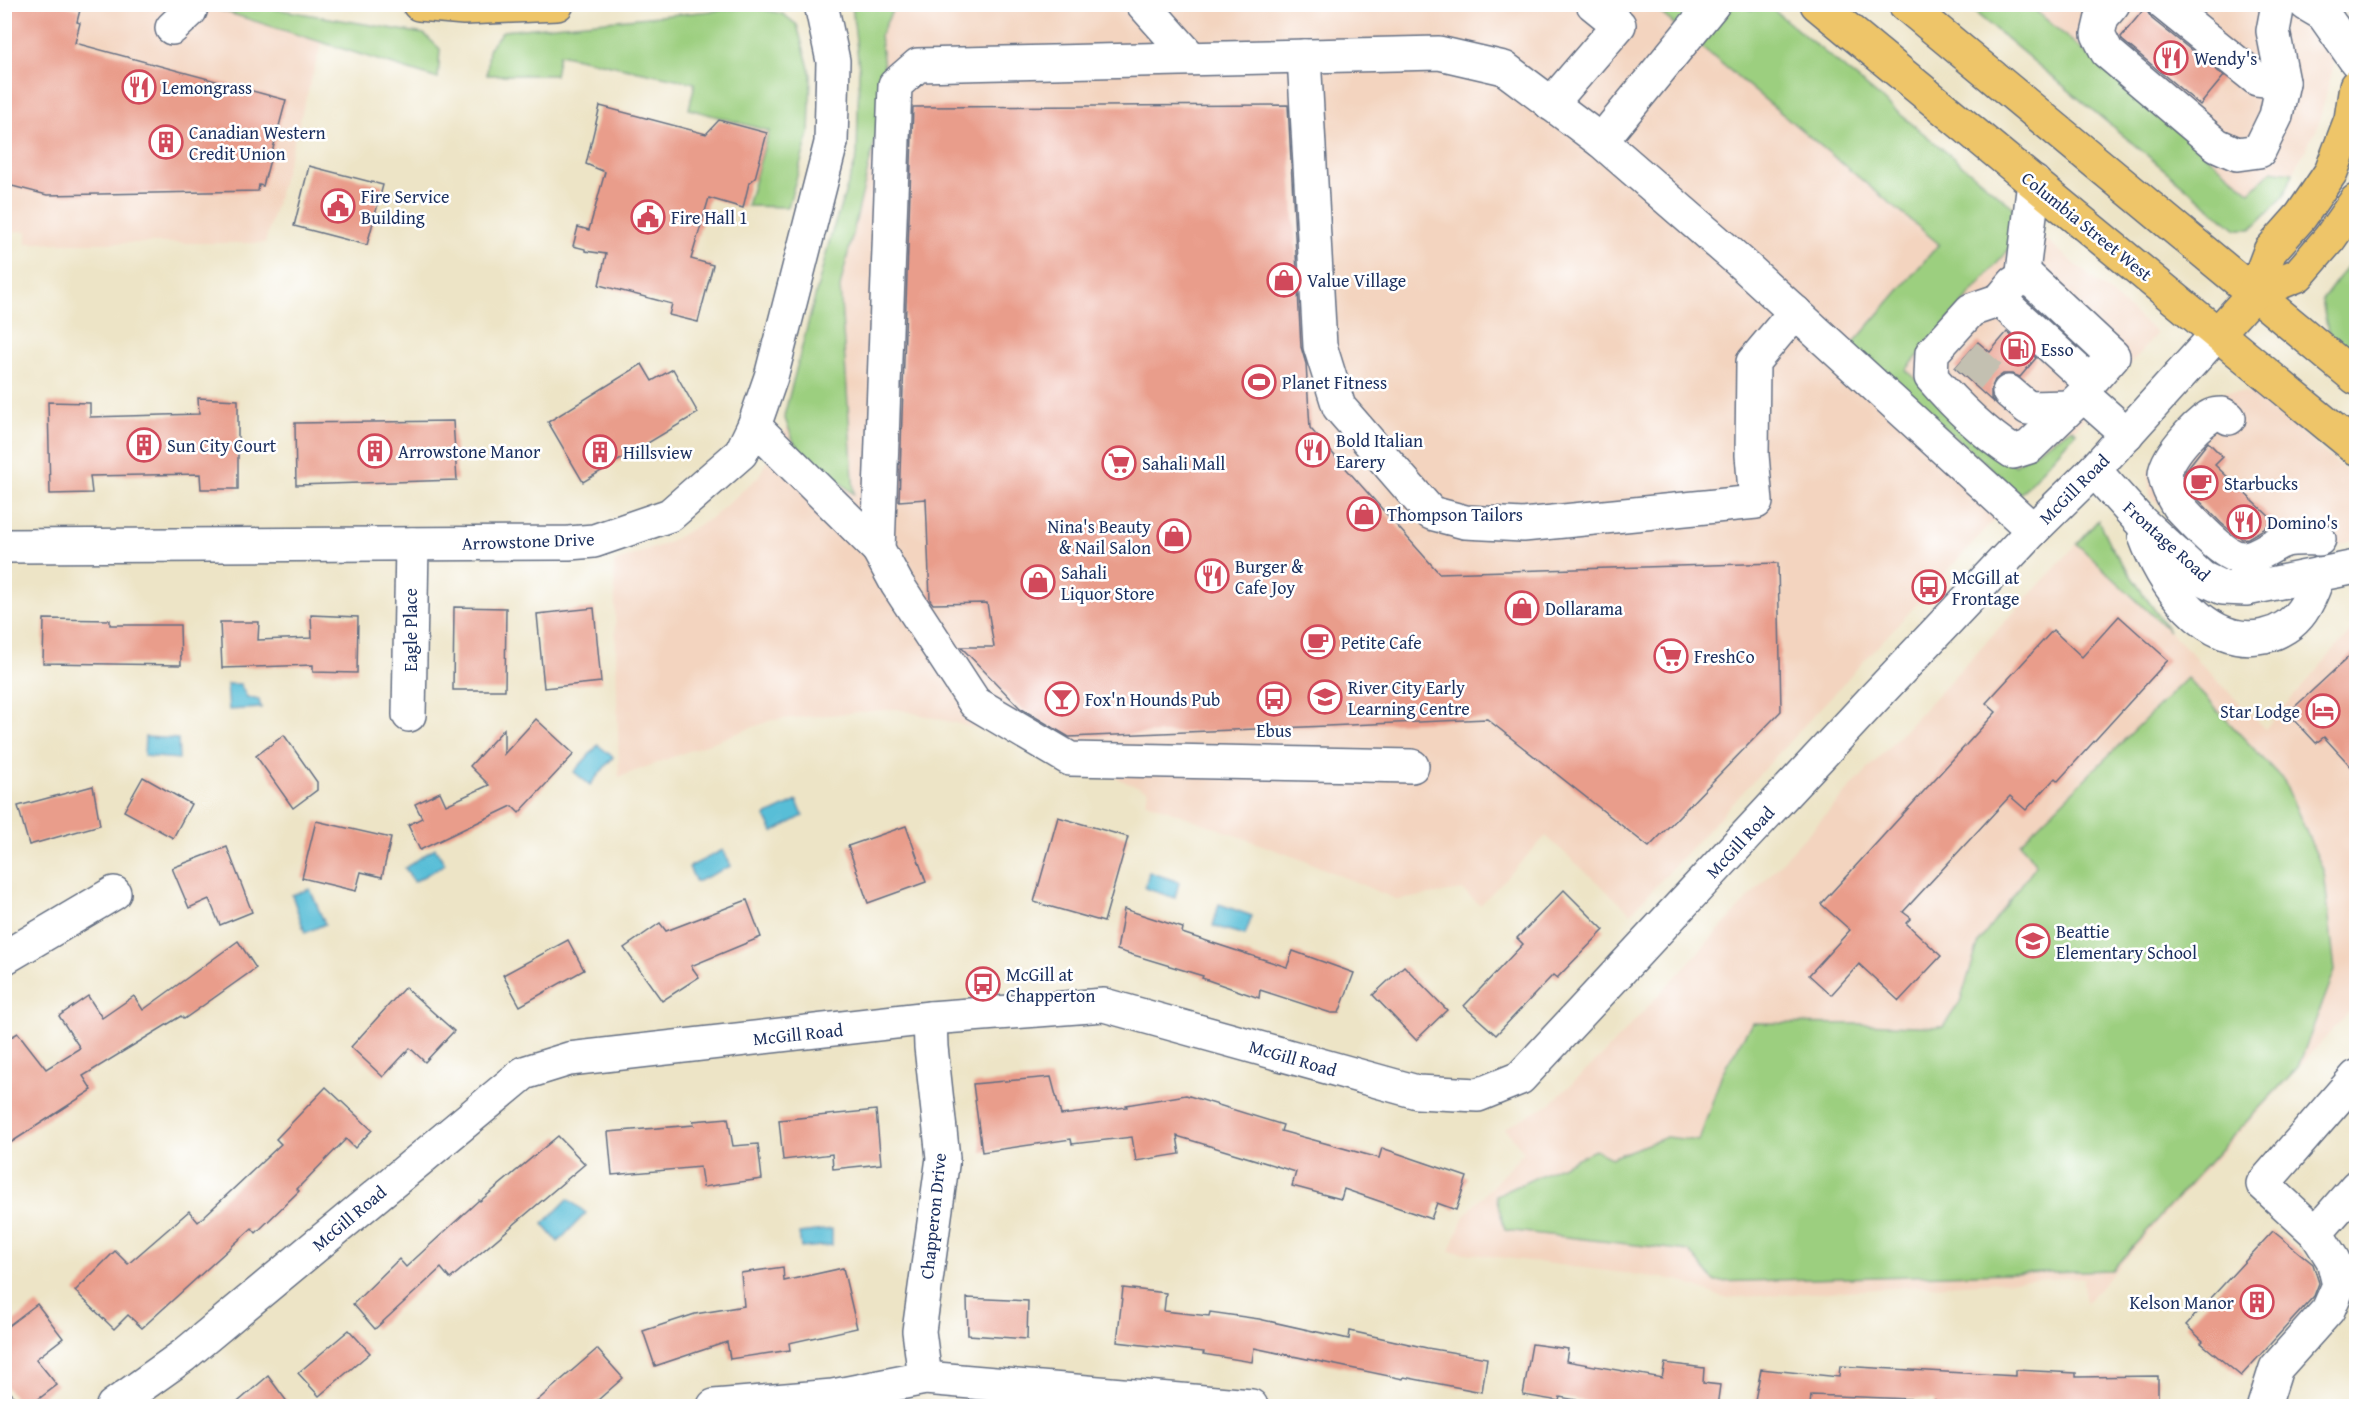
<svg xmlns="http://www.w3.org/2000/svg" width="2361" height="1411" viewBox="0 0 2361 1411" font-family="'Gentium Book Plus',serif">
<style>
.built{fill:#f3d4bf}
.green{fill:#9ccf7f;stroke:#5c7f6e;stroke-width:1.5}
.water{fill:#59bed7;stroke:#3a769a;stroke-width:1.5}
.building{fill:#e99d8b}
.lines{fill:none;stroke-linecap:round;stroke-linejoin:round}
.minor-tunnel{stroke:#c3c0b1;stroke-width:33;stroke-dasharray:33 16;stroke-linecap:butt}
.minor-casing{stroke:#646e82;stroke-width:36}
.major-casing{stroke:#646e82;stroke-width:36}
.minor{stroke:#fff;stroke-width:33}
.major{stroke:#eec569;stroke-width:33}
.labels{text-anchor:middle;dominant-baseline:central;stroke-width:5;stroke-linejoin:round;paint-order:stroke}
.poi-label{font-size:18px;fill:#1b2f5e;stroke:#fff;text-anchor:start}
.street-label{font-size:18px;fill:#1b2f5e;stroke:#fff}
</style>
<rect width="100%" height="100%" fill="#fff"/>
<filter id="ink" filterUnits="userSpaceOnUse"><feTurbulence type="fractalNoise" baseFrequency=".0167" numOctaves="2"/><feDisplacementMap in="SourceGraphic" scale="12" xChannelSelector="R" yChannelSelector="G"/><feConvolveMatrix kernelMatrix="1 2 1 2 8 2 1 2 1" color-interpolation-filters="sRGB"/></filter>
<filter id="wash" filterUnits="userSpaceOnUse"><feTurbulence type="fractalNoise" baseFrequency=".008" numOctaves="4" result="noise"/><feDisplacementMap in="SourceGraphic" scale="24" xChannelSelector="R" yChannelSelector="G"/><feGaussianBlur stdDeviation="1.35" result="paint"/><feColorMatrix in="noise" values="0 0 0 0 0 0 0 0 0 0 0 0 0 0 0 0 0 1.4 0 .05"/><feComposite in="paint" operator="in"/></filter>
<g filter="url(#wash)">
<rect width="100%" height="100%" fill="#ede4c6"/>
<g class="built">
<path d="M4,5h255l68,19 -62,219h-238v-12l-22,1z"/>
<path d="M864,5h896l226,184 171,144 -135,157 -391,423 -85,-77 -66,69 -18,-15 -64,10 -90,-38 -162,-60 2,-12 -160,-59 -91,-22 -125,11 -153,57 -5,-215 51,-18 48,-27 45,-40 40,-67 60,-226z"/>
<path d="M1974,5h370l-11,63 -15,58 -25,47 -50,49z"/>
<path d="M2224,391l30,2 102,86v60l-101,34 -35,-12 -70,-65 -2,-24z"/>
<path d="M2077,544l92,87 96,98 91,-104v379l-271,300 -1,-27 -360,21 -46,-18 -228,-29 14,-35 60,-64 -19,-24 46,-25 49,-45z"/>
</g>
<g class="green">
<path d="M1744,4l7,6 20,-2 242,199 -2,40 -105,123 108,95 58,-37 4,4 -56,62 -169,-148 88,-102 -288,-239z"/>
<path d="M216,5h36l172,29 16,15 -2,30 -225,-71z"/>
<path d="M852,5h38l3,4 -13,27 7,54 -47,197 14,207 -59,-49 -11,-29 47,-181 26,-78 2,-89z"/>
<path d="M1966,5h63l221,187 22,-22 21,3 -9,23 -33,33h-15z"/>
<path d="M753,7l30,7 14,11 14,50 -2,59 -21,73 -41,-1 22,-75 -80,-22 6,-26 -136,-29 -4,21h-68l2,-27 14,-17z"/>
<path d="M2356,255v102l-3,1 -25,-26 -6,-32z"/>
<path d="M2098,520l13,27 58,84 -92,-87z"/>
<path d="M2187,678l97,103 40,91 11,99 -37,96 -68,72 -118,131 -397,12 -26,-31 -184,-21 -9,-34 99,-46 16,8 55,-21 33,4 23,-68 30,-50 109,1 82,3 17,-25 19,-60 57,-77 -16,-22z"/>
</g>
<g class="water">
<path d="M227,684h13l7,13 12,3 2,8 -32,2z"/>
<path d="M145,737l33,2 1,20 -35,-3z"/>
<path d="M598,745l15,12 -23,28 -16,-13z"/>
<path d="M797,801l6,15 -30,16 -8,-16z"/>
<path d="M435,848l10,16 -31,18 -9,-14z"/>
<path d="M723,850l8,16 -35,16 -7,-15z"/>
<path d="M1149,872l30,10 -4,16 -30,-10z"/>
<path d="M310,889l15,35 -20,9 -13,-38z"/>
<path d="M1219,904l33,12 -7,19 -32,-9z"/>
<path d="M568,1199l18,14 -28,29 -15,-18z"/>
<path d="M832,1229v16l-31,3 -2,-15z"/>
</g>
<g id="blocks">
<g class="building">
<path d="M4,4h56l20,6 -3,12 3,1 -5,20 211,57 -23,86 -4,-1 -1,6 -211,4 -43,-11z"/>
<path d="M2145,8l7,11 72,57 -24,29 -78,-65 -1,-3z"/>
<path d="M1288,105l13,242 5,17 4,64 129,145 339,-10 3,148 -132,136 -162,-128 -418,18 -49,-29 -59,-61h33l-7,-44 -54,1 -3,-4 -4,-101 -27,2 14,-394z"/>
<path d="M600,106l106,28 13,-14 48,13 -12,45 -6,5 -6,25 -34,-10 -18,61 22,6 -15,57 -29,-7 3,-11 -73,-19 7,-31 -21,-3v-2l-12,-3 5,-19 11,3 16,-58 -19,-8z"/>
<path d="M309,166l74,19 -16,60 -73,-19z"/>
<path d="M2007,332l29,26 -16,19 -8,-3h-9l-8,6 -4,9v9l3,5 -39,-35 23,-26 12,10z"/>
<path d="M642,364l10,17 21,-12 25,44 -115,69 -35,-60z"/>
<path d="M198,398l40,2v89h-37l-1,-15 -110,2 2,17 -42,1 -2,-92 42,1v14l109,-3z"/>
<path d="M453,421l4,59 -161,5 -1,-62z"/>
<path d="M2208,442l15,15 -8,8 58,55 -9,9 -16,9 -6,1 -5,-5 -1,1 -15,-12 -27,-28 1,-1 -9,-13 -2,-6 2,-5z"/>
<path d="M454,607l52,1 -1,82h-52z"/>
<path d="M594,608l7,74 -57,6 -7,-74z"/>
<path d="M311,615l47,2 -1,56 -44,-1v-7l-91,3 -2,-46h39l-1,18 54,-2z"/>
<path d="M2119,616l49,44 -110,121 -3,-3 -29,32 -16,-14 -107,116 8,6 -5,5 35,33 -42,45 -40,-37 -28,31 -22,-20 41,-45 -29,-26 175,-192 -10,-9 67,-73 29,27z"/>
<path d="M44,619l66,1v5h70l1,40 -138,-2z"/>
<path d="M2356,650v122l-32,-35 -8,6 -28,-30z"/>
<path d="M536,719l38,35 -55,59 -7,-7 -92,44 -12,-25 14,-7 -7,-14 25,-12 6,13 43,-20 -19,-19 34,-37v25z"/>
<path d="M284,735l33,47v8l-24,18 -37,-52z"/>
<path d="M143,777l48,27 -18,34 -49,-27z"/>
<path d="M93,786l7,39 -71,20 -11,-39z"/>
<path d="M1058,817l70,20 -24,85 -70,-20z"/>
<path d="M316,821l75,17 -9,39 -21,-5 -5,19 -54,-13z"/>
<path d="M906,826l20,56 -58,21 -20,-57z"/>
<path d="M227,847l25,65 -32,13 -11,-26 -20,9 -17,-40z"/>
<path d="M1564,890l40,40 -47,48 -4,-3 -57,60 -32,-29 59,-62 -6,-6z"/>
<path d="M747,900l14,37 -70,29 8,11 -37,24 -38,-53 36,-25 6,8z"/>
<path d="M1124,909l59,19 -1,5 105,34 6,-16 61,22 -15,40h-8l-71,-23 -1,8 -57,-20 1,-2 -86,-26z"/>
<path d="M568,940l16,30 -64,36 -17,-31z"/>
<path d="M238,941l18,27 -72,51 -3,-3 -98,60 9,14 -88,57v-106l14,-8 28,36 34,-21 -21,-32 29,-20 14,22 32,-22 9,14z"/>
<path d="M1404,966l43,44 -31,30 -43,-45z"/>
<path d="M405,987l49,44 -29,31 -15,-14 -27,29 -32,-30z"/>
<path d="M1051,1077l10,38 66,-8 -1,-2 60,-10 97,30 -2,6 98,27 3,-10 85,29 -11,33 -19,-7 -6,16 -87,-30 -3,10 -49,-13 4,-14 -119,-36 3,18 -44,7 -4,-24 -60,7 -1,-5 -89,13 -9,-68z"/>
<path d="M326,1087l46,43 -17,18 -9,-9 -49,50 2,2 -43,42 -4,-5 -110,100 -14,-13 -14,14 -39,-38 40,-40 13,13 61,-53 9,11 83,-78 -5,-5z"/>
<path d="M876,1110l5,54 -48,5 -1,-15 -49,6 -4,-40z"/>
<path d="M728,1118l5,28 25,-2 4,35 -59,8 -3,-20 -88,8 -4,-43 86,-7 -1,-4z"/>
<path d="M558,1136l27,28 -135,115 -9,-11 -66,61 -22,-25 46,-45 7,8 73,-67 1,1z"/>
<path d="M2273,1231l40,33 6,19 -5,13 -73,80 -40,-33 2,-2 -17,-16z"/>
<path d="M783,1267l1,14 59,-13 14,60 -68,15 1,7 -60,9 -3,-17 -72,24 -12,-35 52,-17 49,-8 -3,-33z"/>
<path d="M1123,1288l43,5 -2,18 45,5 1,-4 49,7 90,20 1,-8 77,17 60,10 -5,34 -78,-15 -1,2 -149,-31 -2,14 -49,-8 1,-2 -87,-10z"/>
<path d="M967,1298l61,3 -1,38 -59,-4z"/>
<path d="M37,1304l26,34 -27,21 21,26 -29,22h-6l-18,-23v-55z"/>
<path d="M349,1330l21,23 -51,43 -21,-23z"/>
<path d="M1532,1344l36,5 -2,12 96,17 3,-15 39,5 -1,15 17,2 -3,22h-102l-55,-10 -1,4 -36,-6z"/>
<path d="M597,1349l26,29 -33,29h-60z"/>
<path d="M1840,1366l176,10v-6l60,3v4l82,-1v31h-223v-7l-124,-5 -1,10 -55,-5 6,-31 78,8z"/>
<path d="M268,1376l23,31h-59z"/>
</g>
</g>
</g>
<g filter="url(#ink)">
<use href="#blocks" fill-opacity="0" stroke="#646e82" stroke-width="1.5"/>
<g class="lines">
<path class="minor-tunnel" d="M1966,355l43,37"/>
<defs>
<g id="minor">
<path d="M1143,4l48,54"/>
<path d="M2113,4l-11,13 -4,17 9,18 110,93 20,9 22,-3 17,-35 7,-34 -10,-51 5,-27"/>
<path d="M2164,4l93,75 26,3"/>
<path d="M2306,4l17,10 33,47"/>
<path d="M172,28l18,-17 2,-7"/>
<path d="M1304,56l16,290 19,61 92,106 34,9 58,3 233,-23 -4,-47 1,-93 42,-50"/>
<path d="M1551,104l68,-79 -26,-21"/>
<path d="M1601,141l112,-137"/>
<path d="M2034,182l-11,90 90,84 -23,26 -7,13 44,39"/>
<path d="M2014,283l-14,17 90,82"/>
<path d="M2000,300l-29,10 -39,43 -1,24c25,29 50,54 82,75l16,-5 54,-52"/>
<path d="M2009,392l19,16 42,-1"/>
<path d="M2229,418l-7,-4c-5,0 -9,0 -13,3 -14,9 -45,42 -44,59 2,10 8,22 13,30 14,14 46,52 65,52 16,0 28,-14 43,-18 10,-2 22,-1 33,-1"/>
<path d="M754,426l124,123"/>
<path d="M2094,470l45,50 63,58 21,10 23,1 110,-22"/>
<path d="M2145,536c17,47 61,113 119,100 15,-3 29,-12 38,-25 8,-11 12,-24 17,-37"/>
<path d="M4,546l565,-3 25,-2 76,-26 71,-62 13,-27 17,-49 60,-234 2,-82 -12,-57"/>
<path d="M409,715l3,-171"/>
<path d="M1412,766l-342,-7 -95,-56 -78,-119 -19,-35 17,-464 23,-20 521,-12 65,15 97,73 138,120 294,269"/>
<path d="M4,958l110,-65"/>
<path d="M2316,1233l-53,-49 93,-107"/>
<path d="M925,1378l-6,-47 24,-173 -12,-111 -1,-29"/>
<path d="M113,1406l70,-50 341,-283 45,-14 361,-41 174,-13 313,87 61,3 42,-17 355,-381 158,-167 61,-60 124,-137"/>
<path d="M714,1406l119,-10 92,-18 326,28"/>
<path d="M2264,1406l12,-38 52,-58 11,-25 -6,-25 -17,-27 40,-46"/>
</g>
<g id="major">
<path d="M419,4l45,4 93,-4"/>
<path d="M1817,4l539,444"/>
<path d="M1905,4l451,374"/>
<path d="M2254,293l44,-18 32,-37 26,-37"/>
<path d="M2218,333l36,-40 16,-42 31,-35 30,-44 20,-53 5,-33"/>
</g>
</defs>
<use href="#minor" class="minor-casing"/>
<use href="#major" class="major-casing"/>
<use href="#minor" class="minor"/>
<use href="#major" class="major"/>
</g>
</g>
<defs>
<symbol id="restaurant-ring" viewBox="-11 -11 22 22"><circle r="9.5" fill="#fff" stroke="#d1495b" stroke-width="1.5"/><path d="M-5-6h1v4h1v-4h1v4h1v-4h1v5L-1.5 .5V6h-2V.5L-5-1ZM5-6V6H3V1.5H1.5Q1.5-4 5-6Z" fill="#d1495b"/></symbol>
<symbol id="building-ring" viewBox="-11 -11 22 22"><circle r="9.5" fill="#fff" stroke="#d1495b" stroke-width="1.5"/><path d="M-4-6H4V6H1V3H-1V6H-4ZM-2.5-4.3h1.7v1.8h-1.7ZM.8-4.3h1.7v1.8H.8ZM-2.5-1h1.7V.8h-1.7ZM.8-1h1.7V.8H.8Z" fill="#d1495b"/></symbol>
<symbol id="civic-ring" viewBox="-11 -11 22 22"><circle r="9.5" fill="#fff" stroke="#d1495b" stroke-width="1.5"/><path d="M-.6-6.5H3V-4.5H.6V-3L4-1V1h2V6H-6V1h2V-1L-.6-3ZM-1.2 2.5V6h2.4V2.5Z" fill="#d1495b"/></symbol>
<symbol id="shop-ring" viewBox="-11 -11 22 22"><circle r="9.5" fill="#fff" stroke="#d1495b" stroke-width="1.5"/><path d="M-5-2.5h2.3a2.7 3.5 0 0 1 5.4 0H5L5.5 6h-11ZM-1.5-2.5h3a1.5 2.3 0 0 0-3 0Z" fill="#d1495b"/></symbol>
<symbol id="fuel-ring" viewBox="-11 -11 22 22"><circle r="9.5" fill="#fff" stroke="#d1495b" stroke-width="1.5"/><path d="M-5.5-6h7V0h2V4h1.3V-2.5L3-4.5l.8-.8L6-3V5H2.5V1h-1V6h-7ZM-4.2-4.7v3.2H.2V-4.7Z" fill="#d1495b"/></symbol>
<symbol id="stadium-ring" viewBox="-11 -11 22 22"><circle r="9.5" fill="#fff" stroke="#d1495b" stroke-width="1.5"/><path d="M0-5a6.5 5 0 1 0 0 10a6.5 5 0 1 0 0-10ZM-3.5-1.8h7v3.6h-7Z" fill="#d1495b"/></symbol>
<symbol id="supermarket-ring" viewBox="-11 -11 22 22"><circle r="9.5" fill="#fff" stroke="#d1495b" stroke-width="1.5"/><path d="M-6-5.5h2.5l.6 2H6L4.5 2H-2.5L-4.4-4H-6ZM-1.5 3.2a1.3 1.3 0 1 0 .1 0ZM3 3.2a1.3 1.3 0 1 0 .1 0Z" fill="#d1495b"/></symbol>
<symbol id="cafe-ring" viewBox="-11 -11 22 22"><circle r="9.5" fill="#fff" stroke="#d1495b" stroke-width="1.5"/><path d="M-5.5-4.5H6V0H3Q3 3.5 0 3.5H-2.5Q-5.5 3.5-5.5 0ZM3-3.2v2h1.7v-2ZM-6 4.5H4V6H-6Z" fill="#d1495b"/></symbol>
<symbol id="bus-ring" viewBox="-11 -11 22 22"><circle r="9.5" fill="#fff" stroke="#d1495b" stroke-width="1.5"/><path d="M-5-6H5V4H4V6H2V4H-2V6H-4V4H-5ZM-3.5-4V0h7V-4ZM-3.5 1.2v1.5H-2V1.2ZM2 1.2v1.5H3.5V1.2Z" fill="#d1495b"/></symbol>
<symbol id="school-ring" viewBox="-11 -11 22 22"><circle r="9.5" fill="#fff" stroke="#d1495b" stroke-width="1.5"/><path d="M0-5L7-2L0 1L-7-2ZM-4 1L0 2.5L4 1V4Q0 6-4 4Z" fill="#d1495b"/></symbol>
<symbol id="bar-ring" viewBox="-11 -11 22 22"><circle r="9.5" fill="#fff" stroke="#d1495b" stroke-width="1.5"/><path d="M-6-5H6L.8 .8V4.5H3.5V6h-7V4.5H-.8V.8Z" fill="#d1495b"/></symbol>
<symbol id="hotel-ring" viewBox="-11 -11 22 22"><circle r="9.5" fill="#fff" stroke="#d1495b" stroke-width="1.5"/><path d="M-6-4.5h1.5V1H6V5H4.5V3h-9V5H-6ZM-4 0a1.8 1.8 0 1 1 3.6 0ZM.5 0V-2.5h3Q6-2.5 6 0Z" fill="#d1495b"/></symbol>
</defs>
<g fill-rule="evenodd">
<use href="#restaurant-ring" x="2152" y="39" width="38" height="38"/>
<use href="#restaurant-ring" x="120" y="68" width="38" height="38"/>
<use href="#building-ring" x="147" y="123" width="38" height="38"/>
<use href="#civic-ring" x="319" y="187" width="38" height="38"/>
<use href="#civic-ring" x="629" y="198" width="38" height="38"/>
<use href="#shop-ring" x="1265" y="261" width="38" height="38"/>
<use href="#fuel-ring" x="1999" y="330" width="38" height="38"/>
<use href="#stadium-ring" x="1240" y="363" width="38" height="38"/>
<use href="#building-ring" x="125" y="426" width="38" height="38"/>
<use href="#restaurant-ring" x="1294" y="431" width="38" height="38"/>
<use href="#building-ring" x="356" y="432" width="38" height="38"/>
<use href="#building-ring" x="581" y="433" width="38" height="38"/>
<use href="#supermarket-ring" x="1100" y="444" width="38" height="38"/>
<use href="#cafe-ring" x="2182" y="464" width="38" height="38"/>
<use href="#shop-ring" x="1345" y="495" width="38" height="38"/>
<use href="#restaurant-ring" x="2225" y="503" width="38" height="38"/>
<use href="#shop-ring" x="1155" y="517" width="38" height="38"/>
<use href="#restaurant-ring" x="1193" y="557" width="38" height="38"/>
<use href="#shop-ring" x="1019" y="563" width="38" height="38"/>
<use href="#bus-ring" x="1910" y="568" width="38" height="38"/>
<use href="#shop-ring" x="1503" y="589" width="38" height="38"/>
<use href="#cafe-ring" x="1299" y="623" width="38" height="38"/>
<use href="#supermarket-ring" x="1652" y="637" width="38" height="38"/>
<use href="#school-ring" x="1306" y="678" width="38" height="38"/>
<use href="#bar-ring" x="1043" y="680" width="38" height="38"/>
<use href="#bus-ring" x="1255" y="680" width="38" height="38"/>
<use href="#hotel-ring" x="2304" y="692" width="38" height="38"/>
<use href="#school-ring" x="2014" y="922" width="38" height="38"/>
<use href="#bus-ring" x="964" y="965" width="38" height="38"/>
<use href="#building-ring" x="2238" y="1283" width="38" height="38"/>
</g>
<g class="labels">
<g class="poi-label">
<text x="2194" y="58">Wendy's</text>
<text x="162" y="87">Lemongrass</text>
<text x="189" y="132">Canadian Western<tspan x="189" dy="21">Credit Union</tspan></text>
<text x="361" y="196">Fire Service<tspan x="361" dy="21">Building</tspan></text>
<text x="671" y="217">Fire Hall 1</text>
<text x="1307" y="280">Value Village</text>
<text x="2041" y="349">Esso</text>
<text x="1282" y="382">Planet Fitness</text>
<text x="1336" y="440">Bold Italian<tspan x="1336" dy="21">Earery</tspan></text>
<text x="167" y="445">Sun City Court</text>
<text x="398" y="451">Arrowstone Manor</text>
<text x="623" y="452">Hillsview</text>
<text x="1142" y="463">Sahali Mall</text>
<text x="2224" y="483">Starbucks</text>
<text x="1387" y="514">Thompson Tailors</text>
<text x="2267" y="522">Domino's</text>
<text x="1151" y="526" text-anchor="end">Nina's Beauty<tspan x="1151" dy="21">&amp; Nail Salon</tspan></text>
<text x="1235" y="566">Burger &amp;<tspan x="1235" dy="21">Cafe Joy</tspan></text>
<text x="1061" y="572">Sahali<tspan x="1061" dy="21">Liquor Store</tspan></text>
<text x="1952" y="577">McGill at<tspan x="1952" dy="21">Frontage</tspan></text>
<text x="1545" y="608">Dollarama</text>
<text x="1341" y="642">Petite Cafe</text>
<text x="1694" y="656">FreshCo</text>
<text x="1348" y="687">River City Early<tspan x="1348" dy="21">Learning Centre</tspan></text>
<text x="1085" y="699">Fox'n Hounds Pub</text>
<text x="2300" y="711" text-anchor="end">Star Lodge</text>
<text x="1274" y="730" text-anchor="middle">Ebus</text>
<text x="2056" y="931">Beattie<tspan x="2056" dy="21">Elementary School</tspan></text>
<text x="1006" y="974">McGill at<tspan x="1006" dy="21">Chapperton</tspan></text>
<text x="2234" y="1302" text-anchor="end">Kelson Manor</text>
</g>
<g class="street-label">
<text transform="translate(2087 226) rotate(39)">Columbia Street West</text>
<text transform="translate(2074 489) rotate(-45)">McGill Road</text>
<text transform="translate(528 541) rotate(-2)">Arrowstone Drive</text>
<text transform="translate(2167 541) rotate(42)">Frontage Road</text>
<text transform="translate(410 630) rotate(-90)">Eagle Place</text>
<text transform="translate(1740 842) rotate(-47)">McGill Road</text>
<text transform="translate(798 1034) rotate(-6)">McGill Road</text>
<text transform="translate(1293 1058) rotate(16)">McGill Road</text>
<text transform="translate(933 1216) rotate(-84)">Chapperon Drive</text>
<text transform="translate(349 1218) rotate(-40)">McGill Road</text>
</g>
</g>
<rect width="2361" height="1411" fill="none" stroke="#fff" stroke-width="24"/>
</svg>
